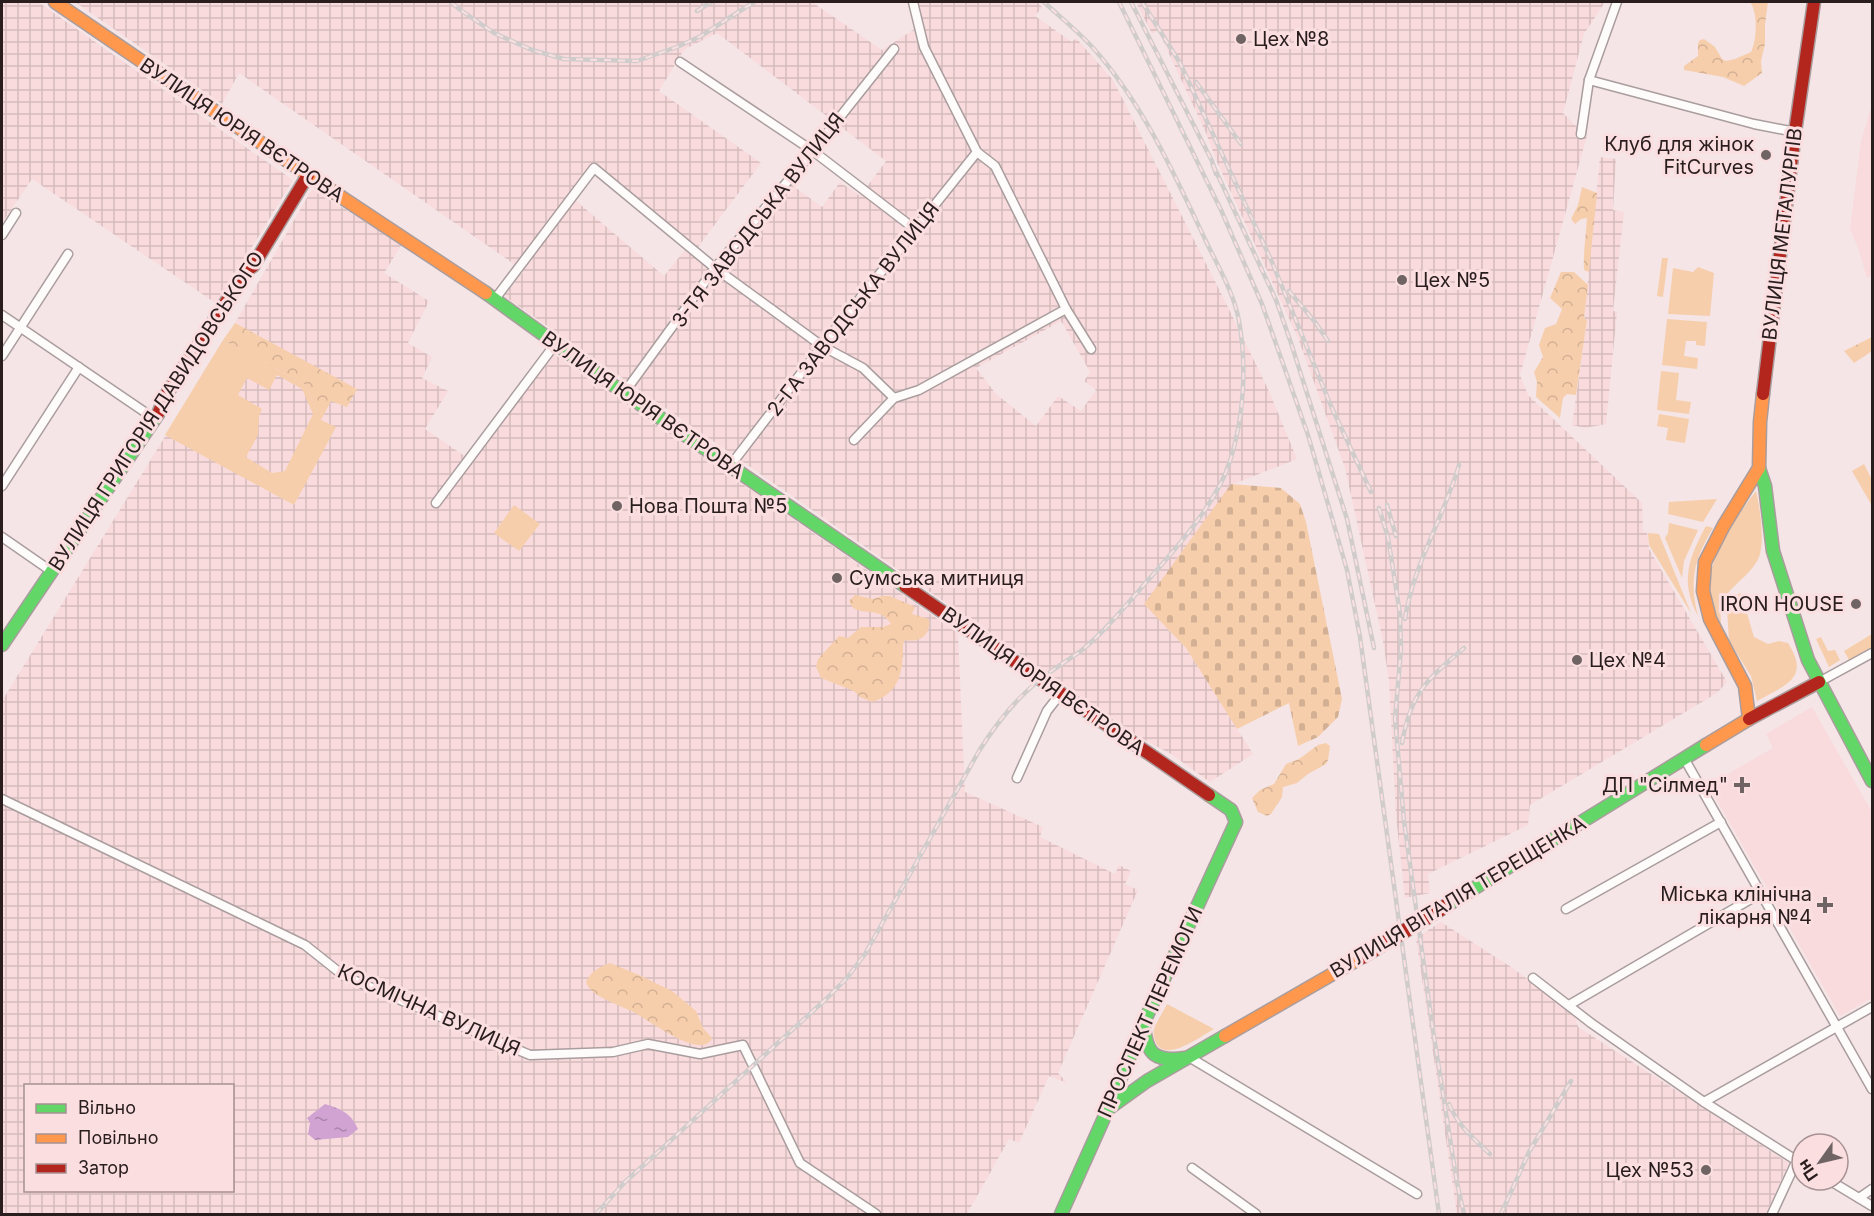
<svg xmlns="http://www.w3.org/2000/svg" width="1874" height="1216" viewBox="0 0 1874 1216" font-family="Inter,sans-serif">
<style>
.built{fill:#f9dbdd}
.industrial{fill:url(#industrial-grid);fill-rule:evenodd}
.grass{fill:#f6ceac;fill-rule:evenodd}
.forest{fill:url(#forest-crowns)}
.cemetery{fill:url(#cemetery-stones)}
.water{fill:url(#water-ripples)}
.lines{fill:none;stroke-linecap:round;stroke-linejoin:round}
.street-casing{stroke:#aa9d9e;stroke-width:11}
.fast-casing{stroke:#aa9d9e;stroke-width:15}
.slow-casing{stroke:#aa9d9e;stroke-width:15}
.jam-casing{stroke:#aa9d9e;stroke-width:15}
.street{stroke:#fefbfb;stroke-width:8}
.fast{stroke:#63d668;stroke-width:12}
.slow{stroke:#ff974d;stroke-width:12}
.jam{stroke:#b3261e;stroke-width:12}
.rail-casing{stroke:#d0cccc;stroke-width:4.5}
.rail{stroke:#fbdfe0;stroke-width:2;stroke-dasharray:7;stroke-linecap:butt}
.jam-bridge-casing{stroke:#aa9d9e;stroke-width:16;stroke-linecap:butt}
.jam-bridge{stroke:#b3261e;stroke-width:14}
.poi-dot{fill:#706364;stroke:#fbdfe0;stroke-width:2}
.labels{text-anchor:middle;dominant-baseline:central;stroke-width:6;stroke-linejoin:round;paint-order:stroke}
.poi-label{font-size:20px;fill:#291d1e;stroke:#fbdfe0;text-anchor:start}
.street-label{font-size:20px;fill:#291d1e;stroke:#fbdfe0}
</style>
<defs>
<pattern id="industrial-grid" width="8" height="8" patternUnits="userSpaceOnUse" patternTransform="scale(1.5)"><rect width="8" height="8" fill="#f9dbdd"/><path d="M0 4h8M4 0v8" fill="none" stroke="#d5bcbd"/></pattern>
<pattern id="forest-crowns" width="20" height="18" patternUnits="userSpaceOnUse" patternTransform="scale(1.5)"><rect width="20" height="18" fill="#f6ceac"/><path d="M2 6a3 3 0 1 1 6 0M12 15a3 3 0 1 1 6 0" fill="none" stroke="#d3b094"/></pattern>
<pattern id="cemetery-stones" width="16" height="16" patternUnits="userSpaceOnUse" patternTransform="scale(1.5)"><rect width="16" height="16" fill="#f6ceac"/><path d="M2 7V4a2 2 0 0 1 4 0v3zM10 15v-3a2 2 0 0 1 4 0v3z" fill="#d3b094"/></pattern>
<pattern id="water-ripples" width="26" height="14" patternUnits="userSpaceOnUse" patternTransform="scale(1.5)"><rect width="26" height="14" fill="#d1a3d2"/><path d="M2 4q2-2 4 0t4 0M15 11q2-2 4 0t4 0" fill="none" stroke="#aa84aa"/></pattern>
</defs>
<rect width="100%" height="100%" fill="#f5e5e6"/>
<g class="built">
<path d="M1872,105v170l-5,3 -9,-30 -8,-19 11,-88z"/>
<path d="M1812,707l60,105v186l-32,18 -132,-231 65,-37 -7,-14z"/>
</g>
<g class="industrial">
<path d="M2,2h36l255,178 -76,124 -185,-125 -30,44z"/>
<path d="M75,2h737l70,48 37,-24 -6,-24h124l5,5 -7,9 37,26 4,-4 37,42 113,223 42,86 29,70 -66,26 -86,119 41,44 67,106 -43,28 -39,-28 -32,-17 -635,-441 20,-25 -285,-198 -17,31zM717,33l169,128 -26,35 -20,-14 -18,25 -34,-25 -73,86 -20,-17 66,-88 -102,-72 23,-38 5,-5zM597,171l91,75 -24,30 -89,-76zM1061,321l29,51 -6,9 12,9 -15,21 -23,-15 -22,30 -40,-32 -20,-26z"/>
<path d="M1136,2h469l-21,32 -21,79 15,15 -1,4 10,4 -67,239 8,20 114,108 1,29h4l2,17 78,133 -10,11 -187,112 -2,20 -100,49 2,19 -25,5 -9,-82 -7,-135 -6,-40 -38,-173 -47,-130 -81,-176 -11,-29 -48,-103 -6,4z"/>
<path d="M1600,157l16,2 -3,51 11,2 -11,99 4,1 -11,112 -21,4 -13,-3 15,-104 -3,-2z"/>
<path d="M312,189l90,55 -18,29 45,28 -21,42 24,14 -10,21 26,13 -23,38 47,32 82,-107 404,279 7,159 78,35 -3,10 75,37 4,-9 12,6 -6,13 13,6 -80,183 9,10 -18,-7 -30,67 -10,-4 -42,75h-965v-513l233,-378zM26,1086h206v104h-206z"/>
<path d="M1441,922l70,45 63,46 4,14 211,136 -23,51h-309l-41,-276z"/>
</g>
<g class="grass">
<path d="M1662,258h6l-5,39 -6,-1z"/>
<path d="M1698,267l16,6 -4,43 -42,-2 5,-46 20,4z"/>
<path d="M1667,319l40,3 -2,24 -9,-1v-4h-10l-2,15 14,2 -1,11 -35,-4z"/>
<path d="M223,340l83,45 15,35 15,7 -42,78 -129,-70zM277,375l25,14 11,25 -28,57 -13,2 -26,-16 12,-22 1,-19 3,-7 -24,-14 9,-17 22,12z"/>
<path d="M1661,371l18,2 -3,27 15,2 -2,12 -32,-4z"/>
<path d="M1659,414l30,5 -4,24 -19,-3 2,-12 -11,-2z"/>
<path d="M1864,464l8,16v23l-1,1 -19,-33z"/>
<path d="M1756,491c4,16 9,51 3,66 -8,20 -35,31 -38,51 -1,8 0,16 1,24 -3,-7 -7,-15 -9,-22 -14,-44 18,-86 43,-119z"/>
<path d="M1717,499l-14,23 -35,-8 1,-12z"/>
<path d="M514,505l26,19 -21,27 -25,-18z"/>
<path d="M1669,523l29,7 -14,31 -2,17 -17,-40 3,-5z"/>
<path d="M1706,526l7,2c-19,32 -24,51 -15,88 -18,-34 -10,-57 8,-90z"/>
<path d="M1648,533l11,1 32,79 -42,-68z"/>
<path d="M1741,593l13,44 14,7 11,-3 9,2c23,36 -3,42 -31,58l-6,-25 -22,-35 -2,-32 7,-13z"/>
<path d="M1872,634v13l-23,13 -5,-9z"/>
<path d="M1821,637l7,14 7,-1 5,10 -11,7 -13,-28z"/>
<path d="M1167,1004l47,25c-13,7 -48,34 -58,14 -2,-4 -3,-10 -2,-14 3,-8 9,-17 13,-25z"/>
</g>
<g class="forest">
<path d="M1750,2h18l-3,22v20l-4,17 1,12 -18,13 -21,-9 -39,-7v-4l14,-10v-13l2,-3 4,-1 11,8 7,12 4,2 9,-2 16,-7c6,-11 7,-40 -1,-50z"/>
<path d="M1582,187l15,6 -8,79 -5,-2c-1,-17 2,-35 3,-52l-6,1 -6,5 -4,-5 7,-14z"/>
<path d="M1561,272h13l14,13 -4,33 3,2 -11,75 -9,-1 -4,4 -3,20 -24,-21 1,-15 -3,-10 9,-15 -4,-12 6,-17 11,-4 6,-15 -12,-11z"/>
<path d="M235,323l122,66 -10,18 -16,-6 -10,19 -15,-35 -83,-45z"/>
<path d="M1872,337v14l-18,12 -10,-12z"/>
<path d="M855,595l18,4 9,-3h8l25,11 -3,7 17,5c2,16 -9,24 -24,21l-2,4c0,26 -2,49 -31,58l-12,-5 -6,-6 -33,-13 -5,-11 2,-8 21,-23 9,2 13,-11h22l8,-3c-12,-21 -36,-4 -42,-23z"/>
<path d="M1326,743l4,3 -2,14 -2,4 -18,10 -11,9 -14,4 -1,10 -11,17 -4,2 -9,-4 -6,-14 8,-8 14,-6 12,-20 13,-5 19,-14z"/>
<path d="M610,963l29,12 33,16 24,20 7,17 9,10c-10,23 -62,-17 -75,-24 -13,-8 -46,-16 -51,-32 6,-12 12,-14 24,-19z"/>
</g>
<path class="cemetery" d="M1231,484l50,4 19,16 6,18 36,177 -4,18 -20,20 -20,9 -9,-43 -52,26 -51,-81 -42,-44z"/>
<path class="water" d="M325,1104c16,5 26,9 33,25l-10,8 -33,3 -7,-6 2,-11 -3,-5z"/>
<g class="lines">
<defs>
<g id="street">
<path d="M913,2l11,45 53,105 18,14 71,143 25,40"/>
<path d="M680,62l133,89 103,79"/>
<path d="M1589,80l165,44 41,8"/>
<path d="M1581,134l8,-54 28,-78"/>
<path d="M2,235l14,-22"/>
<path d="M495,299l99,-131 121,100 107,78 41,22 31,30"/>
<path d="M2,315l153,104"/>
<path d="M2,356l66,-102"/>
<path d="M624,393l91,-125 98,-117 81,-102"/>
<path d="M854,440l40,-42 25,-8 147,-81"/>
<path d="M730,466l92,-120 155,-194"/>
<path d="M2,486l77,-119"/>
<path d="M436,503l120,-160"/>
<path d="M2,537l49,34"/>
<path d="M1819,682l53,-29"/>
<path d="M1684,758l188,331"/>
<path d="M1017,778l30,-67 14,-18"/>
<path d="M2,799l303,146 39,31 186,79 83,-3 35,-8 52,10 43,-9 57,118 76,51"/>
<path d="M1566,909l155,-87"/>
<path d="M1533,978l58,45 113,79 98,62"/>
<path d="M1569,1005l192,-112"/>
<path d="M1189,1057l228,137"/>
<path d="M1704,1102l168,-95"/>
<path d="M1192,1168l64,46"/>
<path d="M1829,1180l43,26"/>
<path d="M1859,1198l13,-9"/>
<path d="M1772,1214l25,-54"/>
</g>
<g id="fast">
<path d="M486,293l138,100 281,193"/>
<path d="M1759,468l6,18 8,65 35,109 64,121"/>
<path d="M2,645l156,-231"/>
<path d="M1444,907l262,-162"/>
<path d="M1144,1025c2,30 12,37 41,33"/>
<path d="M1108,1109l36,-87 92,-200 -5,-12 -22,-15"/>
<path d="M1061,1214l47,-105 39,-28 78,-45"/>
</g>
<g id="slow">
<path d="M55,2l253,173 178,118"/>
<path d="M1706,745l43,-26 -4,-33 -35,-67 -7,-28 2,-29 19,-37 35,-57 1,-46 3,-28"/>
<path d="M1225,1036l137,-79"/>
</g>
<g id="jam">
<path d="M1763,394l32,-262 19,-130"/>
<path d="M158,414l8,-19 80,-124 7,-5 55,-91"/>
<path d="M905,586l304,209"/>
<path d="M1749,719l70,-37"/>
</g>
</defs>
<use href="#street" class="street-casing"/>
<use href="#fast" class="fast-casing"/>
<use href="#slow" class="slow-casing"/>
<use href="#jam" class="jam-casing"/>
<use href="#street" class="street"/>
<use href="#fast" class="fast"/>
<use href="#slow" class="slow"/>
<use href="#jam" class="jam"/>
<defs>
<g id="rail">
<path d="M451,2l8,7 35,24 38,17 32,9 73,2 40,-14 24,-11 53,-34"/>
<path d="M1119,2l102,208 41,94 46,131 39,135 13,67 79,577"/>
<path d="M1131,2l81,159 4,13"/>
<path d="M1142,2l38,61 92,199 59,144 40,86"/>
<path d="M697,11l14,-9"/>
<path d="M1196,82l45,62"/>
<path d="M1213,165l63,135 15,43 56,176 27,129"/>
<path d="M1289,291l26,31 13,19"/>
<path d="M1387,505l9,31"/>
<path d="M1379,508l9,29 12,77 1,35 -6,70 9,102 28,203 25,159 7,31"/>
<path d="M1405,619c8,-54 39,-102 54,-154"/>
<path d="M1402,743c9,-51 25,-63 62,-95"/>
<path d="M1449,1104c9,22 25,35 41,50"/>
<path d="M596,1214l29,-32 199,-181 23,-23 18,-24 114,-203c17,-27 36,-52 62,-72 13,-11 28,-19 41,-29 22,-18 41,-41 60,-63 30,-34 75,-83 88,-126 14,-44 17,-95 9,-140 -5,-29 -23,-58 -35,-84 -31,-66 -62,-134 -110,-188 -15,-17 -34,-32 -50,-47"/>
<path d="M1501,1214l28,-62 42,-71"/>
</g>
</defs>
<use href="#rail" class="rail-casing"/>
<use href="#rail" class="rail"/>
<defs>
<path id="jam-bridge" d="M1362,957l82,-50"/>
</defs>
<use href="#jam-bridge" class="jam-bridge-casing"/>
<use href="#jam-bridge" class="jam-bridge"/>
</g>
<g class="poi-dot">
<circle cx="1241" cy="39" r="6"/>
<circle cx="1766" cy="155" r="6"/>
<circle cx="1402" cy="280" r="6"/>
<circle cx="617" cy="506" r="6"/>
<circle cx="837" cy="578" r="6"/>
<circle cx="1856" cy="604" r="6"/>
<circle cx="1577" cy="660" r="6"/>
<path d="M1739 776h6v6h6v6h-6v6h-6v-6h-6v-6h6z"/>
<path d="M1822 896h6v6h6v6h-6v6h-6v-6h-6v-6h6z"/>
<circle cx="1706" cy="1170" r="6"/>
</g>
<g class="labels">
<g class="poi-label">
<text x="1253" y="39">Цех №8</text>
<text x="1754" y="144" text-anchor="end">Клуб для жінок<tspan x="1754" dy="23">FitCurves</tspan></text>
<text x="1414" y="280">Цех №5</text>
<text x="629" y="506">Нова Пошта №5</text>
<text x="849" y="578">Сумська митниця</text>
<text x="1844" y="604" text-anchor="end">IRON HOUSE</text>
<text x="1589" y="660">Цех №4</text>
<text x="1728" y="785" text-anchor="end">ДП "Сілмед"</text>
<text x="1812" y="894" text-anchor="end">Міська клінічна<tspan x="1812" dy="23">лікарня №4</tspan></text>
<text x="1694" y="1170" text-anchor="end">Цех №53</text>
</g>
<g class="street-label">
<text transform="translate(242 130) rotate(34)">ВУЛИЦЯ ЮРІЯ ВЄТРОВА</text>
<text transform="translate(758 220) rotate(-52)">3-ТЯ ЗАВОДСЬКА ВУЛИЦЯ</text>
<text transform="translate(1782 234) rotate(-83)">ВУЛИЦЯ МЕТАЛУРГІВ</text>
<text transform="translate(853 309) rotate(-52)">2-ГА ЗАВОДСЬКА ВУЛИЦЯ</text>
<text transform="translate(643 405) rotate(35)">ВУЛИЦЯ ЮРІЯ ВЄТРОВА</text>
<text transform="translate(156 411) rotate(-57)">ВУЛИЦЯ ГРИГОРІЯ ДАВИДОВСЬКОГО</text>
<text transform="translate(1043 681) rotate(35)">ВУЛИЦЯ ЮРІЯ ВЄТРОВА</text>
<text transform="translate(1458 897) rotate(-31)">ВУЛИЦЯ ВІТАЛІЯ ТЕРЕЩЕНКА</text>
<text transform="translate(429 1010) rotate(24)">КОСМІЧНА ВУЛИЦЯ</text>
<text transform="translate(1150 1012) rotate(-66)">ПРОСПЕКТ ПЕРЕМОГИ</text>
</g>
</g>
<rect width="1874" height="1216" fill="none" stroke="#291d1e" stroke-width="6"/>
<rect x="24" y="1084" width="210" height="108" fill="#fbdfe0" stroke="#a79192" stroke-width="1.5"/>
<rect x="36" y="1104" width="30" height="9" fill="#63d668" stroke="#a79192" stroke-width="1.5"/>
<text x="78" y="1114" font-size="18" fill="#291d1e">Вільно</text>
<rect x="36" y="1134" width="30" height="9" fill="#ff974d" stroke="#a79192" stroke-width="1.5"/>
<text x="78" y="1144" font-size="18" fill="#291d1e">Повільно</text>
<rect x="36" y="1164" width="30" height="9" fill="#b3261e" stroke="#a79192" stroke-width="1.5"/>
<text x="78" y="1174" font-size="18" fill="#291d1e">Затор</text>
<g transform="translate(1820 1162) rotate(236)"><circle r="28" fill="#fbdfe0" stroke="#a79192" stroke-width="1.5"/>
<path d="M0-4.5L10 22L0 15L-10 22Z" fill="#706364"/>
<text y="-9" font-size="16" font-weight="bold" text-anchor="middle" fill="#291d1e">Пн</text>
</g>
</svg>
